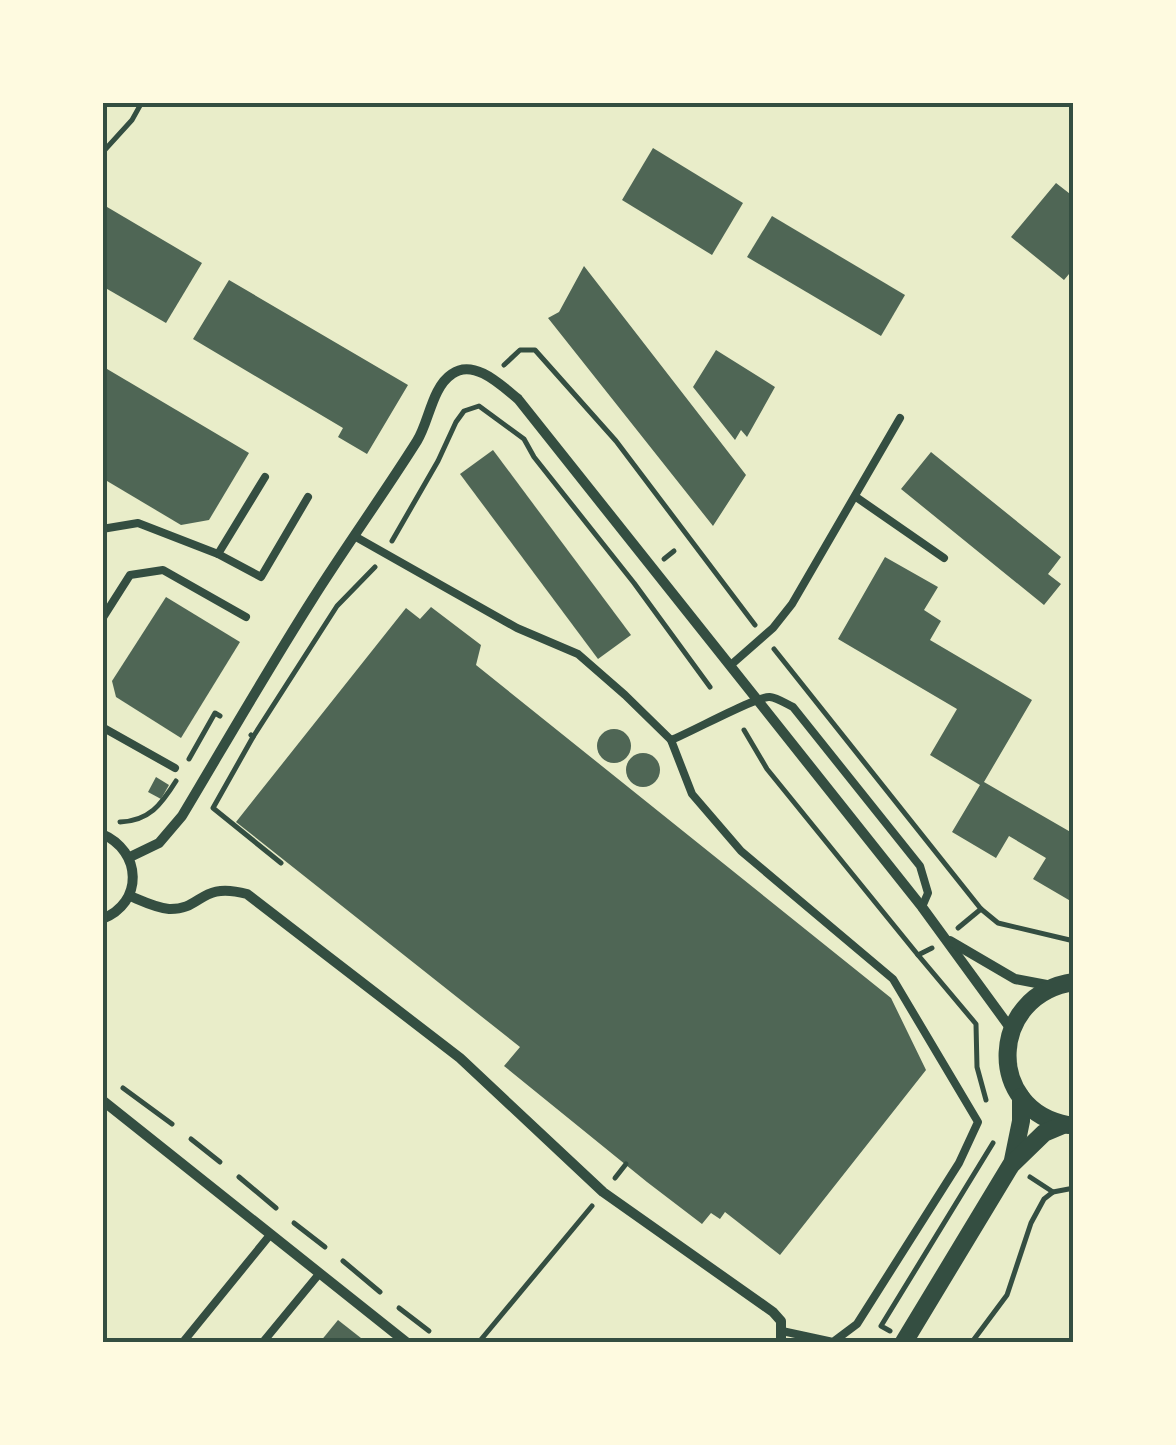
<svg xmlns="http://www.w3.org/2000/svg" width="1176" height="1445" viewBox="0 0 1176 1445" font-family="Figtree,sans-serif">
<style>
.building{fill:#4f6655}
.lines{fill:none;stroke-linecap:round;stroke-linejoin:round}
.path{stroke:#344e41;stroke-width:5}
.service{stroke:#344e41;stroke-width:8}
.minor{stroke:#344e41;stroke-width:10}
.tertiary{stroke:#344e41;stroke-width:18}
.neatline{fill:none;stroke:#344e41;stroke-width:4}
</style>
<rect width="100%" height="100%" fill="#e9edc9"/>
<g class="building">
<path d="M653,148l90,55 -31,52 -90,-55z"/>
<path d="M1056,183l18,14v52l-4,5 4,3v11l-10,12 -53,-43z"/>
<path d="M102,204l100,59 -36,60 -64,-37z"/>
<path d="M772,216l133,79 -24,41 -134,-79z"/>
<path d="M584,266l162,209 -33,51 -165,-208 11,-6z"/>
<path d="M229,280l179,105 -41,69 -29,-17 5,-9 -150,-89z"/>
<path d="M716,350l59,37 -28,50 -6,-7 -6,10 -42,-53z"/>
<path d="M102,366l147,87 -40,67 -28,5 -79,-47z"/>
<path d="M493,450l138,185 -33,24 -138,-185z"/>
<path d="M931,452l130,105 -13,17 13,10 -17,21 -143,-116z"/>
<path d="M885,557l53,30 -14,23 17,11 -11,19 102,60 -48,82 90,52v69l-41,-24 13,-21 -37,-22 -13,22 -44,-26 28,-47 -50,-30 27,-46 -119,-70z"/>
<path d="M166,597l74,45 -59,96 -65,-41 -4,-16z"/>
<path d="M431,607l50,38 -5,20 415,333 35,72 -146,185 -55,-43 -5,7 -9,-6 -9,11 -55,-42 -143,-116 16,-19 -284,-225 170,-214 14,11z"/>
<circle cx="614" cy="746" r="17"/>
<circle cx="643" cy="770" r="17"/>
<path d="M156,777l13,8 -8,14 -13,-7z"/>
<path d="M338,1320l28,22h-46z"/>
</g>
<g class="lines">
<g class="path">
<path d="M102,153l30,-33 10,-18"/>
<path d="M504,365l16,-15h15l81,91 139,184"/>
<path d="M392,541l46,-80 18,-39 8,-11 15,-5 45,33 10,18 100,126 76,104"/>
<path d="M664,559l10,-8"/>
<path d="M774,649l207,260 17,14 76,18"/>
<path d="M744,730l23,39 151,186"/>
<path d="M251,735l2,2 84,-131 38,-39"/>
<path d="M253,737l-40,71 68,55"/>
<path d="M189,759l26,-46 5,3"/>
<path d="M120,822c29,-1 41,-17 56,-41"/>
<path d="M958,928l23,-19"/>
<path d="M932,948l-14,7 58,69 1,43 9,33"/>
<path d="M123,1088l49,36"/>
<path d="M191,1139l29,23"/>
<path d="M239,1177l37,31"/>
<path d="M1030,1177l23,15"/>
<path d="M615,1178l11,-14"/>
<path d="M294,1223l31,24"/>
<path d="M343,1261l37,31"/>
<path d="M399,1308l30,23"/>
<path d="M890,1331l-9,-5 112,-183"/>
<path d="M479,1342l113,-136"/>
<path d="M972,1342l35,-47 24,-72 13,-24 9,-7 21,-4"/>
</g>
<g class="service">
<path d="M856,497l88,61"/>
<path d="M102,529l36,-6 80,31 47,-77"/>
<path d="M356,537l161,91 61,26 47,41 46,45 21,54 49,57 152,128 85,143 -19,41 -102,161 -24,18 -51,-11"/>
<path d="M218,554l43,23 47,-80"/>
<path d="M102,619l28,-44 33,-5 83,47"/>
<path d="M732,664l41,-36 19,-24 108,-186"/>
<path d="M102,727l73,41"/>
<path d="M671,740c19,-7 87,-45 99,-43 8,1 16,7 23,10l127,159 8,27 -6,14"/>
<path d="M183,1342l87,-107"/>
<path d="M263,1342l56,-68"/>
</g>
<g class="minor">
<path d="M102,834c40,17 42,69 0,85"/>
<path d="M130,857l29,-14 23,-27c43,-72 85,-145 130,-216 34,-54 71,-105 105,-159 12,-19 15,-54 35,-67 22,-16 50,12 66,25l404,508 89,122"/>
<path d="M130,896c12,5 26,12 39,13 34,1 30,-28 78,-15l213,164 143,134 170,120 8,9v21"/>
<path d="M950,941l65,38 37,7"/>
<path d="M102,1100l304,242"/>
</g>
<g class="tertiary">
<path d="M1068,1125c-84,-15 -79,-131 6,-143"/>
<path d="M1013,1160l8,-39v-24"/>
<path d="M904,1342l107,-177 33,-32 19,-8"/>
</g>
</g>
<rect width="1176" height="1445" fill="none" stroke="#fefae0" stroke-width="210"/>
<rect x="105" y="105" width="966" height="1235" class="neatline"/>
</svg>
